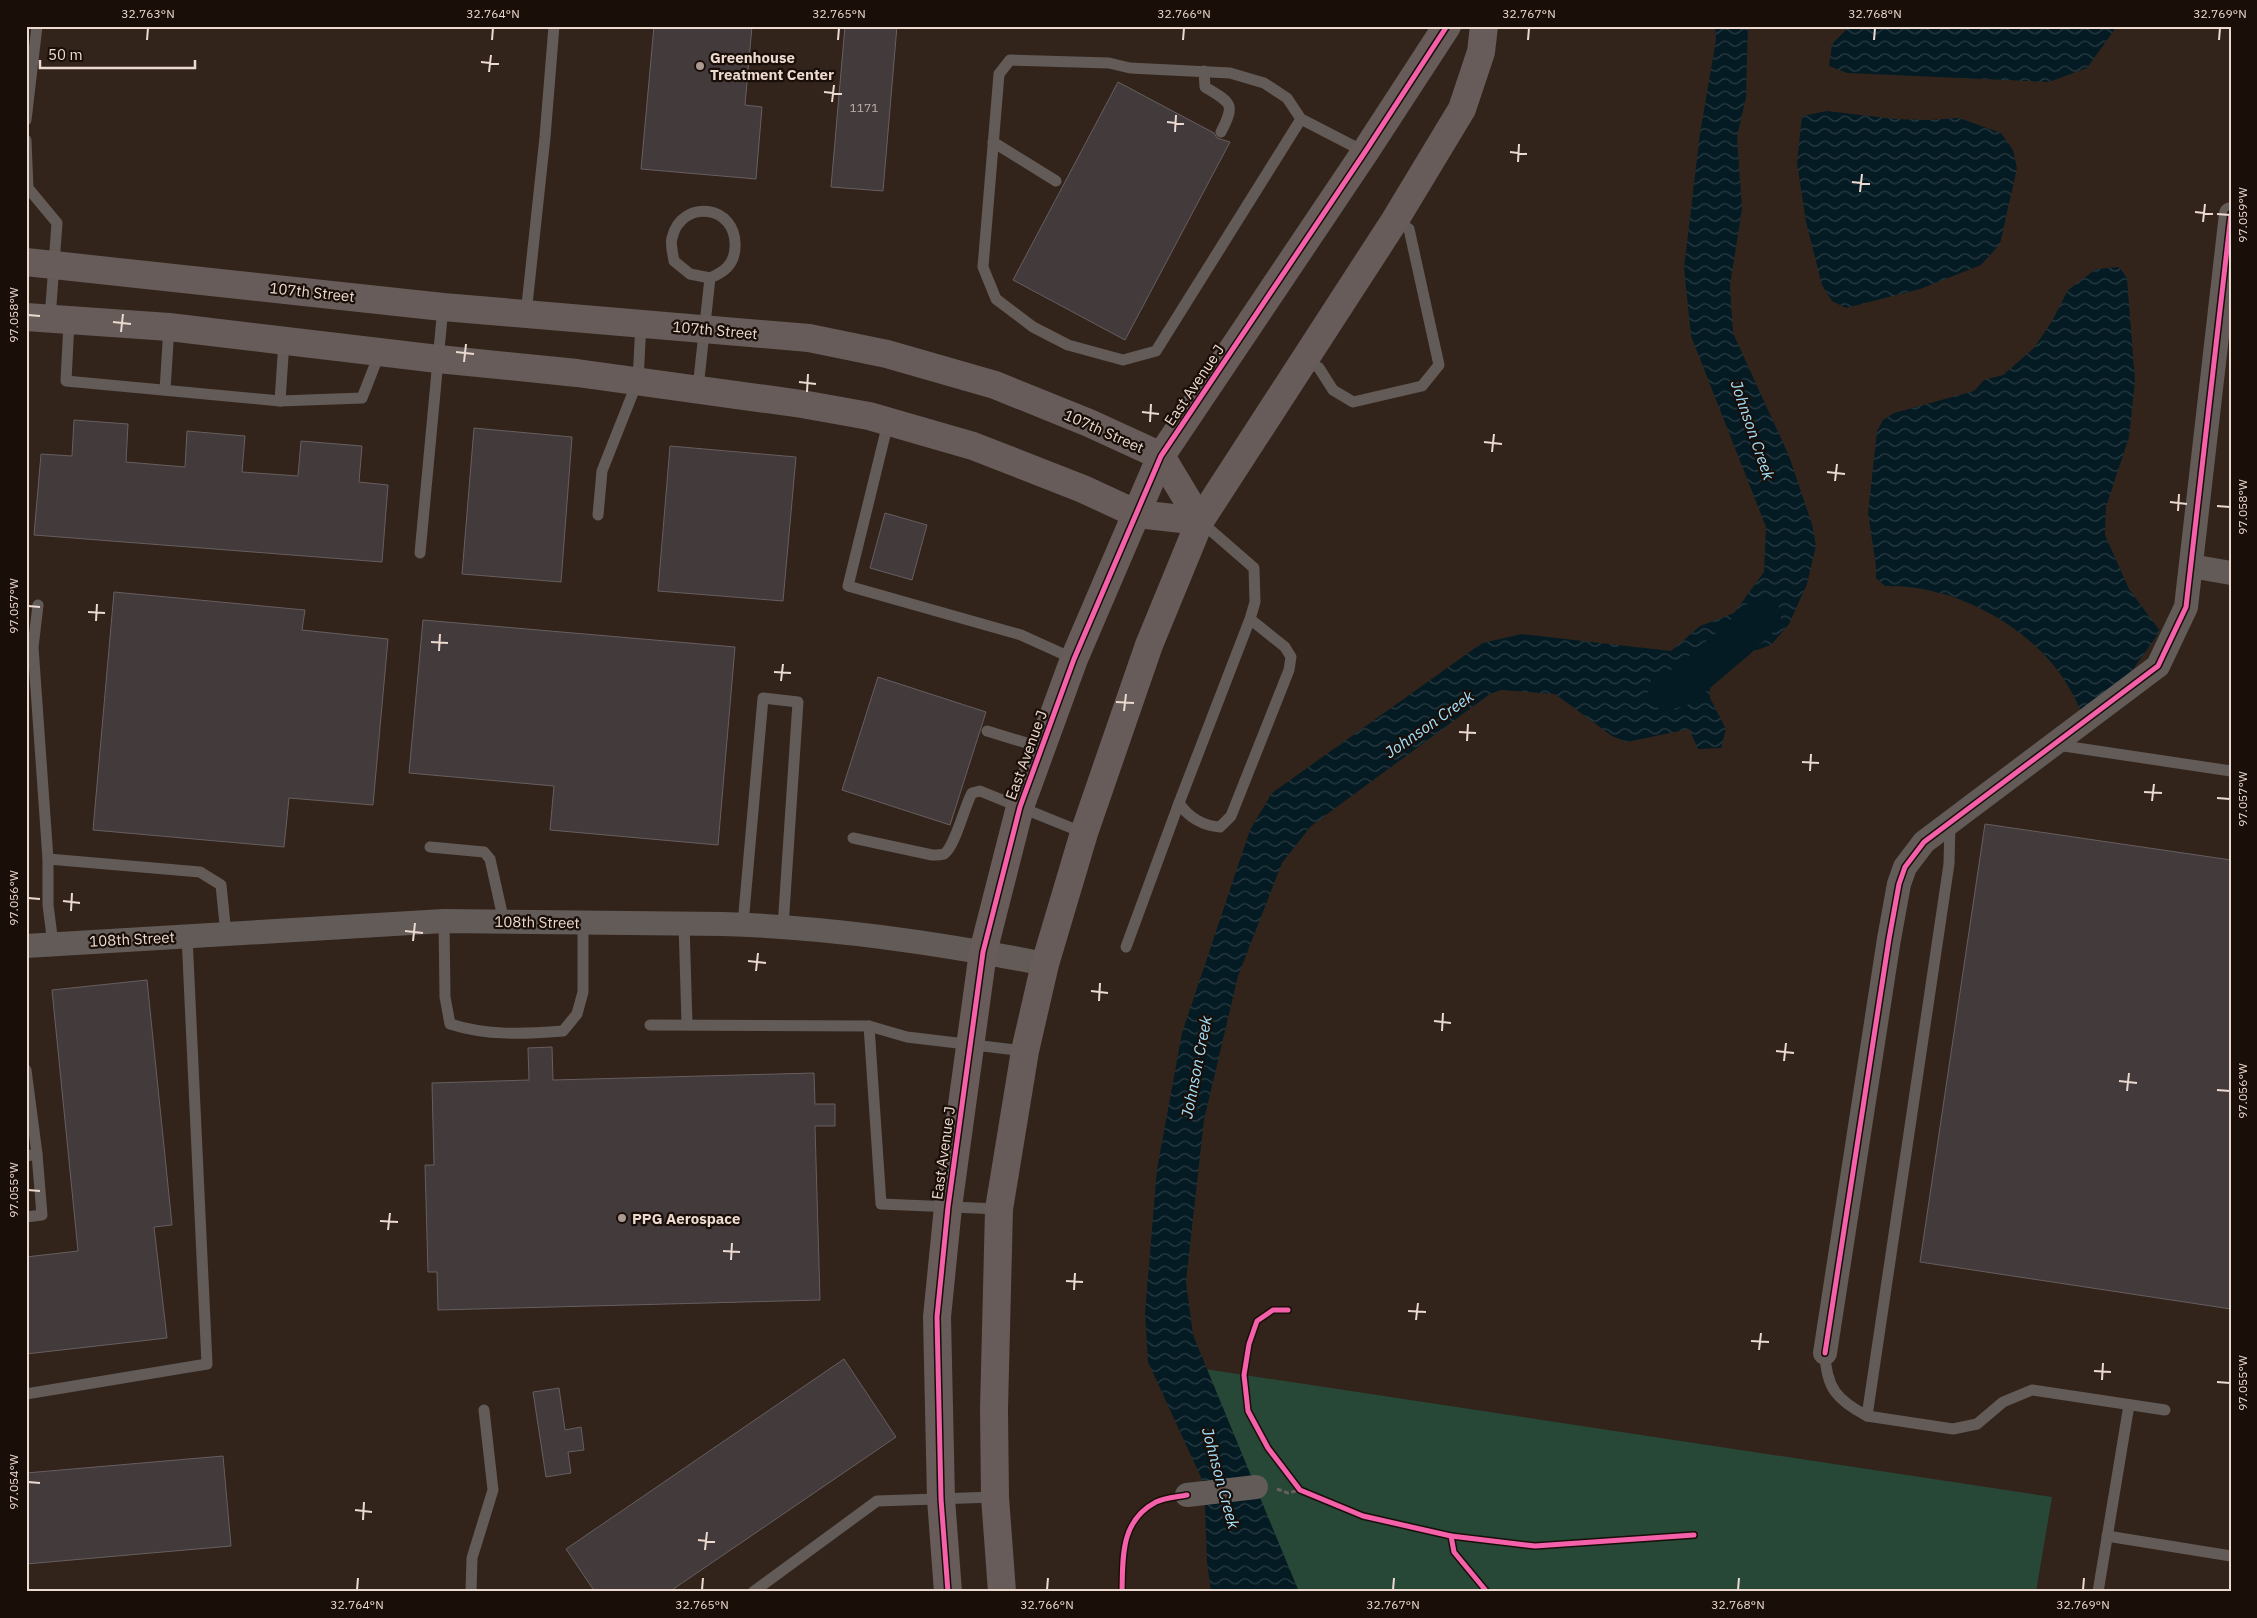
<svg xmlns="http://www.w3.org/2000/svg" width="2257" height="1618" viewBox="0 0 2257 1618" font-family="'IBM Plex Sans',sans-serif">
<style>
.grass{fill:#274737}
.water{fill:url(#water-waves)}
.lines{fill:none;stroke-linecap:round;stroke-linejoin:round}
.river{stroke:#051b24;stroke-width:38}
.building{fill:#433a3c;stroke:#675e60}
.path{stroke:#69605c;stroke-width:3;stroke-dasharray:5 2.5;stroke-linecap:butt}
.lane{stroke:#635b58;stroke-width:11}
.street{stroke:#635b58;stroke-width:24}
.secondary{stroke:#675c59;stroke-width:28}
.cycleway-casing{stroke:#1a0e08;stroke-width:8}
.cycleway{stroke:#f560ab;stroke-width:5}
.ticks{fill:none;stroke:#ecdad0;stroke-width:2}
.poi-dot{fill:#ab9a91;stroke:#1a0e08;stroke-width:2}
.labels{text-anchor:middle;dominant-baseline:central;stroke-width:4.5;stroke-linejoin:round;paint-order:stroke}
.number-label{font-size:12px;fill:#c2b2ab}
.poi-label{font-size:15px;font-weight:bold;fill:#ecdad0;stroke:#1a0e08;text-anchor:start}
.street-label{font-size:15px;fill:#ecdad0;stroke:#1a0e08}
.water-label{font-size:16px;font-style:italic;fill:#a2e2ff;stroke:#1a0e08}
.neatline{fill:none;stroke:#ecdad0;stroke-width:2}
.ticks-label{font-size:12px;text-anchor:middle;fill:#ecdad0}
</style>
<defs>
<pattern id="water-waves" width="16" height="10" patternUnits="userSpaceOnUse" patternTransform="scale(1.25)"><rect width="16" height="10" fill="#051b24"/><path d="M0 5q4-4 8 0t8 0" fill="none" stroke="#2a3c43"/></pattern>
</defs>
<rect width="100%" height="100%" fill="#32241b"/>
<path class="grass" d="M1205,1369l847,128 -16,95h-737z"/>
<g class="water">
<path d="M1715,26h33l-2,71 -9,40 5,72 -12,76 3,48 56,123 23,68 4,22 -9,38 -18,40 -18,21 -14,5 -24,2 -20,-5 -4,8 1,43 16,31 -5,19 -23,1 -9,-20 -62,13 -15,-6 -57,-42 -54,-4 -11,4 -179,132 -29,37 -44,113 -34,144 -18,162 7,53 106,257h-88l-4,-30 -3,-78 -56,-122 -3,-49 12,-144 25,-136 68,-203 22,-37 210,-150 40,-9 149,17 29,-25 34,-13 30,-41 2,-45 -75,-191 -7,-68 16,-135 16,-93z"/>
<path d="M1850,26h267l-30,42 -38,14 -202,-9 -18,-7 3,-22z"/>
<path d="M1827,111l68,8 33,1 31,-2 42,15 12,17 4,18 -17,76 -19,21 -61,24 -74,19 -14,-7 -10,-16 -16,-63 -9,-59 5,-47z"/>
<path d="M2119,267l8,11 8,103 -6,56 -23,70 -1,28 24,54 31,42 -33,47 -46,34c-28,-74 -117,-128 -196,-126l-9,-8v-12l-8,-53 9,-82 6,-11 11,-7 80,-22 10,-11 19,-5 31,-27 18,-27 16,-31 28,-21z"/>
</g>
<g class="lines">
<path class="river" d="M1667,691l16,-5 53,-45 26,-25"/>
</g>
<g class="building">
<path d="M654,26h98l-7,79 17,2 -6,72 -115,-10z"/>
<path d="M845,26h52l-14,165 -52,-4z"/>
<path d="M1118,82l96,51 3,5 13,4 -105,198 -112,-60z"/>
<path d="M74,420l54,4 -2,38 59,5 2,-36 58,5 -3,36 56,4 3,-35 61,5 -3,36 29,3 -6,77 -348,-27 7,-81 31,2z"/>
<path d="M474,428l98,9 -11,145 -99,-8z"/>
<path d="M670,446l126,11 -13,144 -125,-10z"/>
<path d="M885,513l42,12 -15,55 -42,-12z"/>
<path d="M114,592l191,18 -3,20 86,9 -15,166 -84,-7 -5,49 -191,-17z"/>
<path d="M423,620l312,27 -17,198 -168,-15 4,-44 -145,-13z"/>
<path d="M878,677l108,35 -36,113 -108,-35z"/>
<path d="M1985,824l246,36v449l-311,-47z"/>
<path d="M147,980l25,245 -18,2 13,111 -141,16v-97l52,-6 -26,-261z"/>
<path d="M552,1047l1,33 261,-7 1,31h20v22h-20l5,174 -382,10 -1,-38h-9l-3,-107h9l-2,-82 97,-3 -1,-32z"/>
<path d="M844,1359l52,78 -227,155h-74l-29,-43z"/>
<path d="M559,1388l6,42 16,-3 3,23 -16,2 3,21 -25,4 -13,-85z"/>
<path d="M223,1456l8,90 -205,18v-91z"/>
</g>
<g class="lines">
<path class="path" d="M1277,1489l11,4 12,-3"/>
<g class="lane">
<path d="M1204,71l1,16c26,16 31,16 16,45"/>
<path d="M1301,119l-145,232 -33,9 -55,-15 -35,-18 -37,-28 -13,-32 16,-193 11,-14 99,3 21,5 100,5 34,10 23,15 14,21 64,33"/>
<path d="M26,120l11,-94"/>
<path d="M26,140l2,48 29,35 -7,96"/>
<path d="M993,142l63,39"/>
<path d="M526,314l19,-177 9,-111"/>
<path d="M69,322l-3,59 214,20 82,-3 18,-46"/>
<path d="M1305,359l14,9 14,22 20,12 69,-16 17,-21 -30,-136 -14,-9"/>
<path d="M698,388l12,-110c14,-6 24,-13 25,-30 3,-44 -54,-50 -63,-10 -2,6 1,16 2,23l16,13 20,4"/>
<path d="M165,390l4,-63"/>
<path d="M280,401l4,-60"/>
<path d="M888,423l-40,163 173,49 53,24"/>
<path d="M598,515l4,-44 36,-91 3,-57"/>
<path d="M1200,521l54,47 1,34 -5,17 -71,184c9,14 24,23 41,24l11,-11 58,-146 2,-13 -6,-10 -35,-28"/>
<path d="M420,553l23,-246"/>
<path d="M38,605l-5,42 15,212v46l5,39"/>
<path d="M987,731l56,17"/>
<path d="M2057,745l174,26"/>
<path d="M853,838l79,17c3,0 9,0 12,-1 11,-7 20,-47 28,-61l8,-2 104,42"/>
<path d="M430,847l54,5 6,7 14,63"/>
<path d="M48,859l152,13 21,13 5,49"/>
<path d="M444,921l1,76 5,27c37,12 75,10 113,7l14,-17 6,-22v-69"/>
<path d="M684,923l3,101"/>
<path d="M743,924l20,-226 35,4 -15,225"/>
<path d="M1126,947l53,-144"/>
<path d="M650,1025l219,1 38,11 118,14"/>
<path d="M869,1026l12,178 118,5"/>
<path d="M26,1070l11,84 -11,2"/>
<path d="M26,1217l16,-2 -5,-61"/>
<path d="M1825,1353c1,35 12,47 42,63l82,-552 1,-41"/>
<path d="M26,1394l181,-30 -20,-428"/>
<path d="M1867,1416l86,13 24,-5 26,-22 29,-12 133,20"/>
<path d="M2107,1536l124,20"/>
<path d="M471,1592l1,-34 21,-68 -9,-80"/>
<path d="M753,1592l124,-91 118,-4"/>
<path d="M2098,1592l31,-187"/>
</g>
<g class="street">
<path d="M2191,566l40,7"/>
<path d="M26,946l418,-25 279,3c108,3 216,19 322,40"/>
<path d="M1825,1353l64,-414 10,-55 6,-17 19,-25 234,-176 28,-59 45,-393"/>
<path d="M1187,1495l69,-8"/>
</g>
<g class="secondary">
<path d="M26,262l417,45 366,31 78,16 108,31 94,38 72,33 39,65"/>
<path d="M26,317l143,10 269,32 139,14 225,31 67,12 104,30 110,43 54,25 63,7"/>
<path d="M948,1592l-7,-93 -4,-182 11,-110 35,-255 37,-145 54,-148 87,-203 204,-304 82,-126"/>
<path d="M1002,1592l-7,-95 -1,-88 5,-200 26,-158 20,-87 39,-131 65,-188 51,-124 195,-301 67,-111 19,-57 3,-26"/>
</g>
<defs>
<g id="cycleway">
<path d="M1288,1310h-15l-16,11 -8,23 -5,31 4,36 20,37 32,42 63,26 88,20 3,16 33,40"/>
<path d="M1825,1353l64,-414 10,-55 6,-17 19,-25 234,-176 28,-59 45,-393"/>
<path d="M1451,1536l84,10 159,-11"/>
<path d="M948,1592l-7,-93 -4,-182 11,-110 35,-255 37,-145 54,-148 87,-203 204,-304 82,-126"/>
<path d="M1122,1592c1,-35 -2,-71 34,-90 8,-4 21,-5 31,-7"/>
</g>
</defs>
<use href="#cycleway" class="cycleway-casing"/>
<use href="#cycleway" class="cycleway"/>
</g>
<path class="ticks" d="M147,40l1,-12M492,40l1,-12M838,40l1,-12M1183,40l1,-12M1528,40l1,-12M1874,40l1,-12M2219,40l1,-12M481,62l18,2M489,72l2,-17M824,92l18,2M832,102l2,-17M1167,122l17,2M1175,132l1,-17M1510,152l17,2M1518,162l1,-18M1852,182l18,2M1860,192l2,-18M2195,212l18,2M2217,214l13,1M2203,222l2,-18M28,315l12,1M113,322l18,2M121,332l2,-18M456,352l18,2M464,362l2,-18M799,382l17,2M807,392l1,-18M1142,412l17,2M1150,422l1,-18M1484,442l18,2M1492,452l2,-18M1827,472l18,2M1835,481l2,-17M2170,502l17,2M2217,506l13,1M2178,511l1,-17M28,606l12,1M88,612l17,1M96,621l1,-17M431,642l17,1M439,651l1,-17M774,672l17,1M781,681l2,-17M1116,702l18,1M1124,711l2,-17M1459,732l17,1M1467,741l1,-17M1802,762l17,1M1810,771l1,-17M2144,792l18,1M2217,798l13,1M2152,801l2,-17M28,898l12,1M63,901l17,2M71,911l1,-18M405,931l18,2M413,941l2,-18M748,961l18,2M756,971l2,-18M1091,991l17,2M1099,1001l1,-18M1434,1021l17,2M1442,1031l1,-18M1776,1051l18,2M1784,1061l2,-18M2119,1081l18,2M2217,1090l13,1M2127,1091l2,-18M28,1190l12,1M380,1221l18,1M388,1230l2,-17M723,1251l17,1M731,1260l1,-17M1066,1281l17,1M1074,1290l1,-17M1408,1311l18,1M1416,1320l2,-17M1751,1341l18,1M1759,1350l2,-17M2094,1371l17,1M2102,1380l1,-17M2217,1382l13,1M28,1482l12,1M355,1510l17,2M363,1520l1,-18M698,1540l17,2M705,1550l2,-18M357,1590l1,-12M702,1590l1,-12M1047,1590l1,-12M1393,1590l1,-12M1738,1590l1,-12M2083,1590l1,-12"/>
<g class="poi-dot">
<circle cx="700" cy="66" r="5"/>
<circle cx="622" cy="1218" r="5"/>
</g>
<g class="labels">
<g class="number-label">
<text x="864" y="107">1171</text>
</g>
<g class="poi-label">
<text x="710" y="57">Greenhouse<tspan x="710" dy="17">Treatment Center</tspan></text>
<text x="632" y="1218">PPG Aerospace</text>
</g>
<g class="street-label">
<text transform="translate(312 292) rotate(6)">107th Street</text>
<text transform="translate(715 330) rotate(5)">107th Street</text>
<text transform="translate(1194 385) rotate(-56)">East Avenue J</text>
<text transform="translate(1104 431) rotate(24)">107th Street</text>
<text transform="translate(1026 755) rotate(-70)">East Avenue J</text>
<text transform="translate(537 922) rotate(1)">108th Street</text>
<text transform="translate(132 939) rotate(-3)">108th Street</text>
<text transform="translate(943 1153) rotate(-82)">East Avenue J</text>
</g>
<g class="water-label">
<text transform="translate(1753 430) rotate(71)">Johnson Creek</text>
<text transform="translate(1429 724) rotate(-35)">Johnson Creek</text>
<text transform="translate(1196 1067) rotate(-79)">Johnson Creek</text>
<text transform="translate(1221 1478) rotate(75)">Johnson Creek</text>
</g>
</g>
<rect width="2257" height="1618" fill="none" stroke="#1a0e08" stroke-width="55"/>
<path d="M40 60v8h155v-8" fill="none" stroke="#ecdad0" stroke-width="2.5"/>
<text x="48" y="60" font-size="15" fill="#ecdad0" stroke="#1a0e08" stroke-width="4" paint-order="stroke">50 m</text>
<rect x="28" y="28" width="2202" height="1562" class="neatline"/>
<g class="ticks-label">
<text x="148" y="18">32.763°N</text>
<text x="493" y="18">32.764°N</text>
<text x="839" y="18">32.765°N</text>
<text x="1184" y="18">32.766°N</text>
<text x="1529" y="18">32.767°N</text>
<text x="1875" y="18">32.768°N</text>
<text x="2220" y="18">32.769°N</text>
<text transform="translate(2243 215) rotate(-90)" y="4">97.059°W</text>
<text transform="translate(14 315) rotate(-90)" y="4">97.058°W</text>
<text transform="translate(2243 507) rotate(-90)" y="4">97.058°W</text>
<text transform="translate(14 606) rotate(-90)" y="4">97.057°W</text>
<text transform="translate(2243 799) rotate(-90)" y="4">97.057°W</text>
<text transform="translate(14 898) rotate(-90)" y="4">97.056°W</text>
<text transform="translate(2243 1091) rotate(-90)" y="4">97.056°W</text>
<text transform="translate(14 1190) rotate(-90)" y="4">97.055°W</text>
<text transform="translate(2243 1383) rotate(-90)" y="4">97.055°W</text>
<text transform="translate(14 1482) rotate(-90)" y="4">97.054°W</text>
<text x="357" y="1609">32.764°N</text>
<text x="702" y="1609">32.765°N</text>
<text x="1047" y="1609">32.766°N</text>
<text x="1393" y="1609">32.767°N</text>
<text x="1738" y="1609">32.768°N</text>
<text x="2083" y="1609">32.769°N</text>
</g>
</svg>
